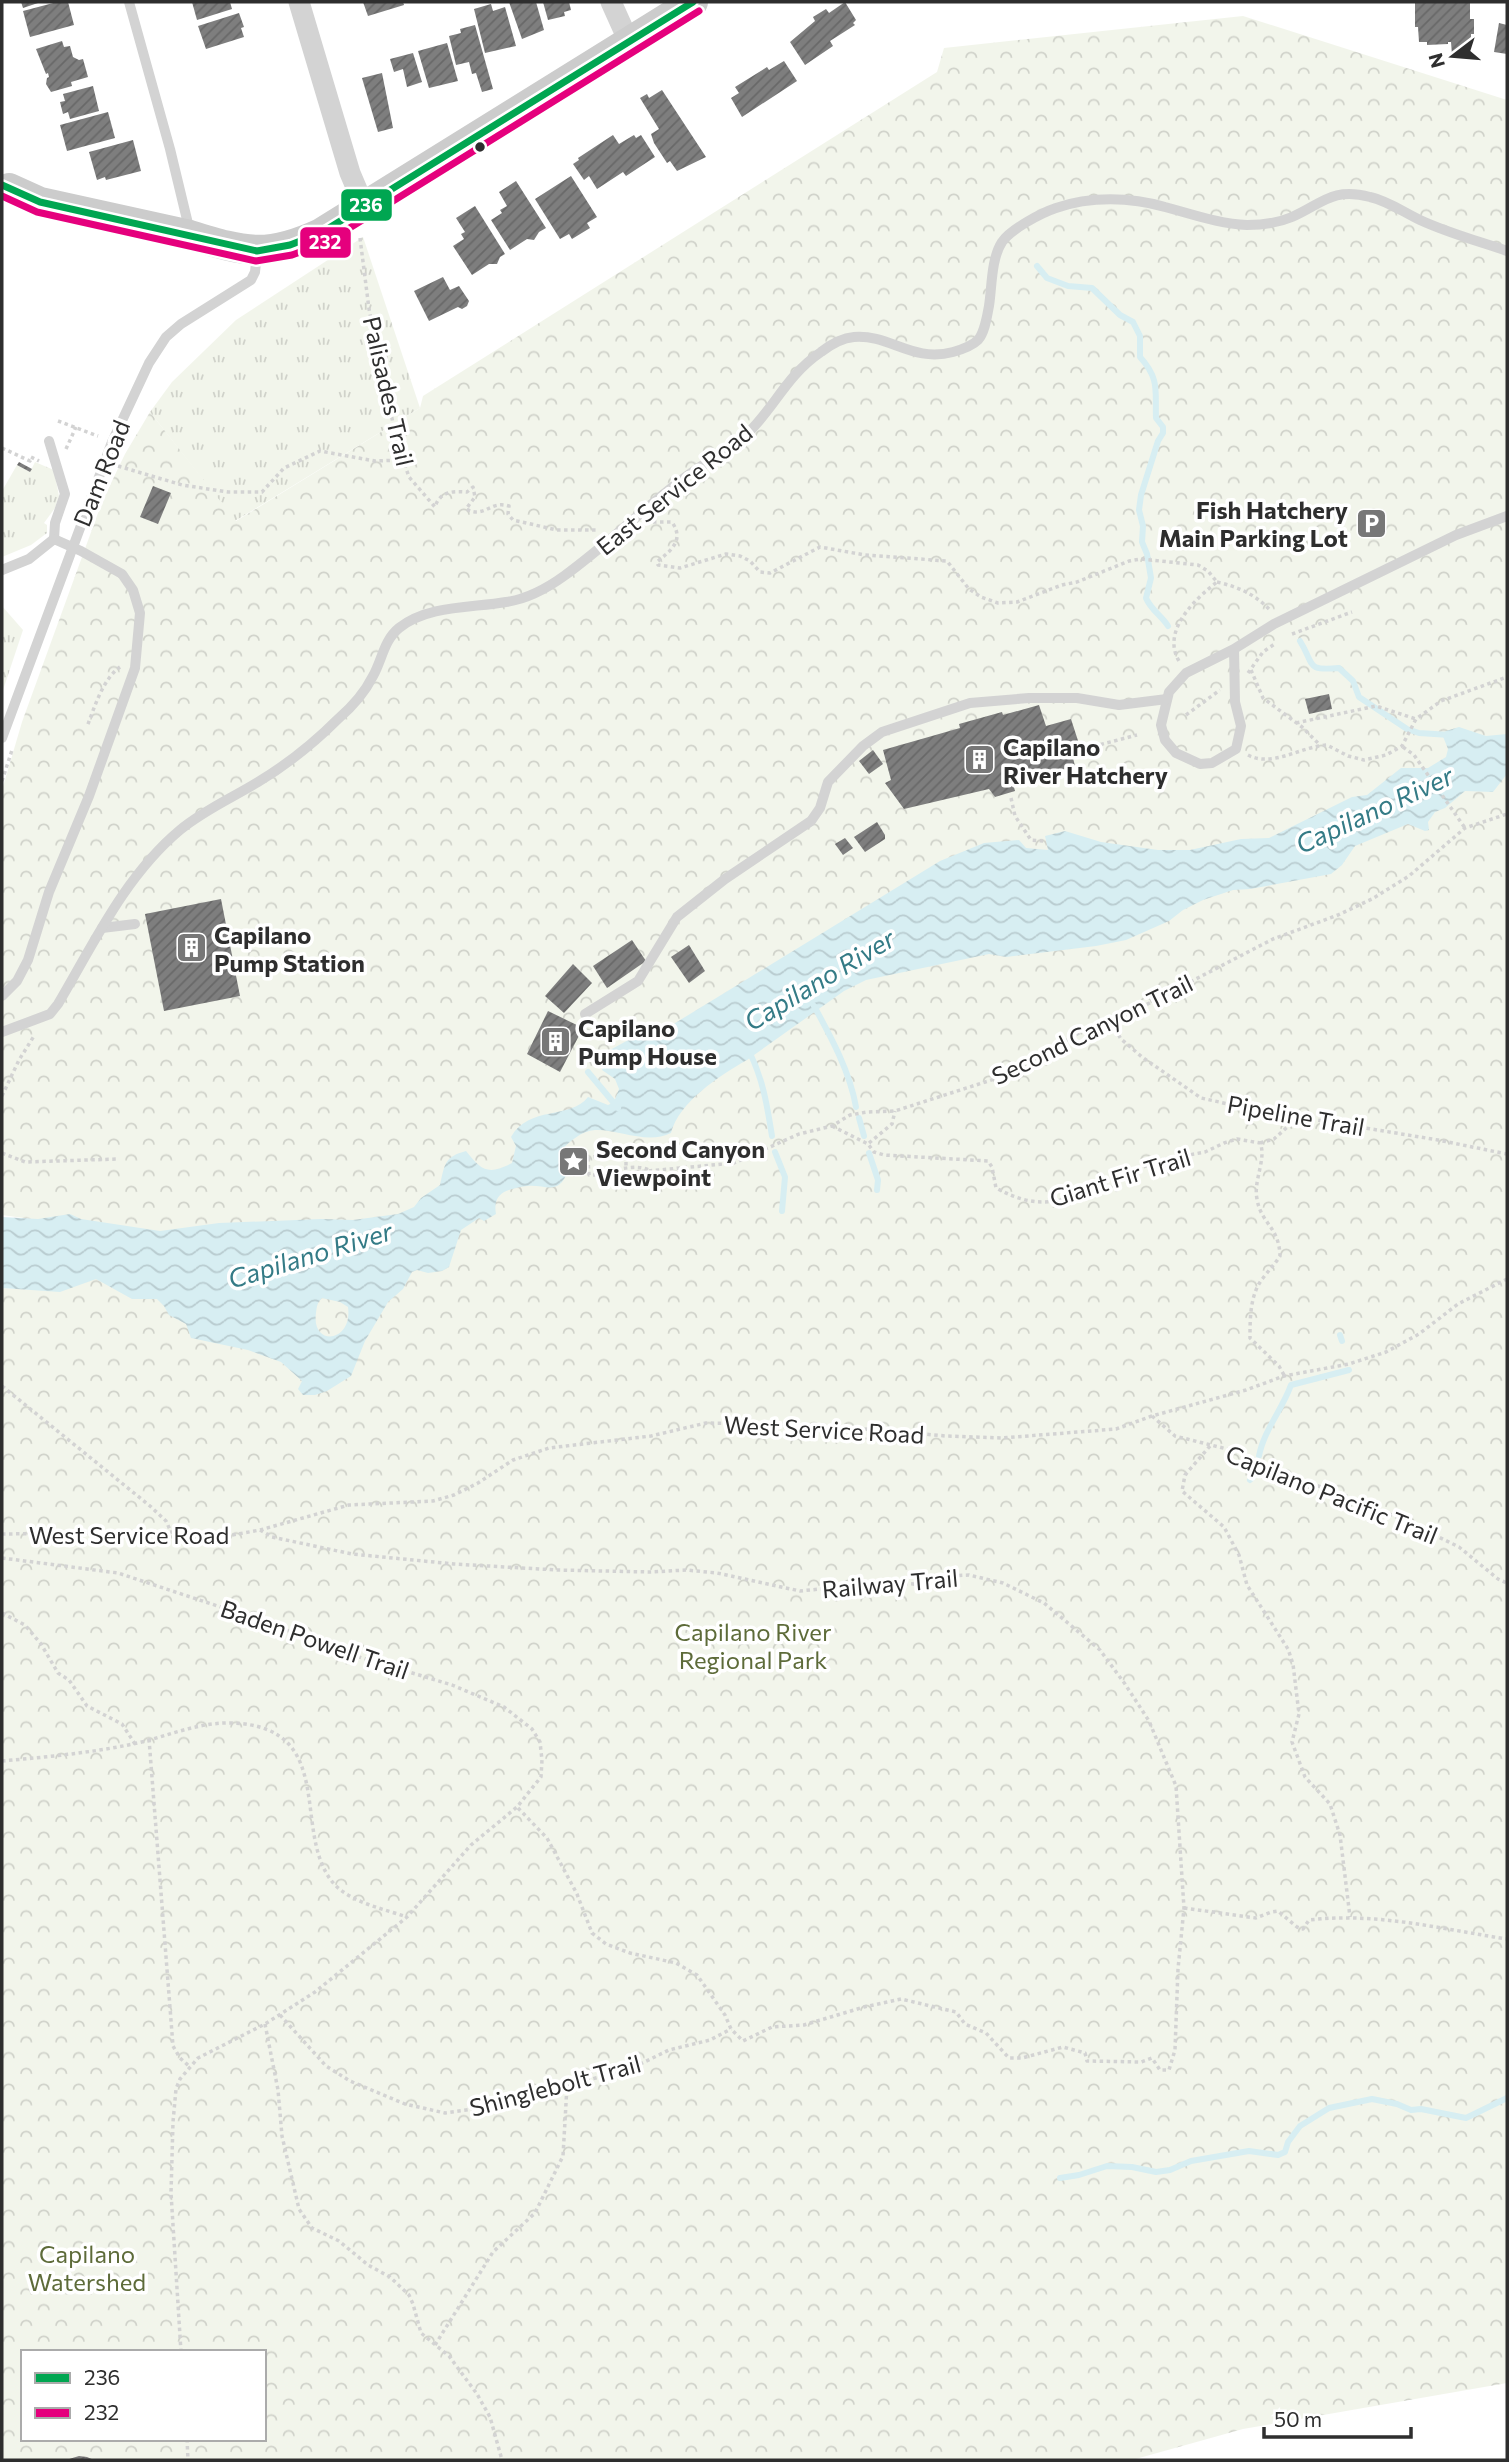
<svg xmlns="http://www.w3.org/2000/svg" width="1509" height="2462" viewBox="0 0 1509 2462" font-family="Commissioner,sans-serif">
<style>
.grass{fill:url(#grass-tufts)}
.park{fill:url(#park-crowns);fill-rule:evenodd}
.water{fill:url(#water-waves);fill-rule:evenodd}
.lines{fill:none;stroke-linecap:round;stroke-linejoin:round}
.stream{stroke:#d7eef2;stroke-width:6}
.building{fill:url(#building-hatch)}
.path{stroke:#d3d3d3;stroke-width:3.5;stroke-dasharray:3.5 3.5;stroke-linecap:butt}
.service{stroke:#d3d3d3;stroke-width:10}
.minor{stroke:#d3d3d3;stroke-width:21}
.secondary{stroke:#ccc;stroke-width:30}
.bus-1-casing{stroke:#fff;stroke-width:12}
.bus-2-casing{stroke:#fff;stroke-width:12}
.bus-1{stroke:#00a651;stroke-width:7}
.bus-2{stroke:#e5007d;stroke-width:7}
.bus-dot{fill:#2e2e2e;stroke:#fff;stroke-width:2.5}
.labels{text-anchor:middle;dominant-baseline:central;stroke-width:7;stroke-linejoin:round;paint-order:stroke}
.street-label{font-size:24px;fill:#2e2e2e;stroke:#fff}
.poi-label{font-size:24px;font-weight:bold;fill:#2e2e2e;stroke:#fff;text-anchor:start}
.park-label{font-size:24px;fill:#5d6b39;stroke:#fff}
.water-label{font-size:26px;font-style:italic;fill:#347b86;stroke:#fff}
.line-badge{stroke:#fff;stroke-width:2.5}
.badge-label{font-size:19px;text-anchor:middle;font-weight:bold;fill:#fff}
</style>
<defs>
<pattern id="grass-tufts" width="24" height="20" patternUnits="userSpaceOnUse" patternTransform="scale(1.75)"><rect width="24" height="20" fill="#f2f5eb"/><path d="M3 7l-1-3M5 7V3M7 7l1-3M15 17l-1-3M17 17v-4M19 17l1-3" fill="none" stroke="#d0d2ca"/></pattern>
<pattern id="park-crowns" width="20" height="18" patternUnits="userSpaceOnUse" patternTransform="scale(1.75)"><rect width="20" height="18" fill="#f2f5eb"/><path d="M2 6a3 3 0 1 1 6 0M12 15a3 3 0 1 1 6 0" fill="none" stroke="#d0d2ca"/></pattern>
<pattern id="water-waves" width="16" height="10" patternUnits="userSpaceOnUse" patternTransform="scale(1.75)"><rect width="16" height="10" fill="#d7eef2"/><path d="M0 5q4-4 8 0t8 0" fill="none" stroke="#b9ccd0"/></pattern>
<pattern id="building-hatch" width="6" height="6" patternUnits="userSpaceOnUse" patternTransform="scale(1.75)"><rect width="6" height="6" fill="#7e7e7e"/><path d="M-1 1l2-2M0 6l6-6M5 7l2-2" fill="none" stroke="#686868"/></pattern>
</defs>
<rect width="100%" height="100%" fill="#fff"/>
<g class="grass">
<path d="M363,237l57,171 -185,113 -85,-109 22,-30 64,-62z"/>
<path d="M35,462l19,8 5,26 -4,12 -11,15 3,2v8l-16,12 -29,12v-66l15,-26 13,7z"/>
<path d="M2,606l21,24 -21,63z"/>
</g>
<path class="park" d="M1243,16l264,84v2283l-264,46 -111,31h-1130v-1172l32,2 4,-70 -36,-5v-425l20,-68 80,-220 23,-48 25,-42 86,109 184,-113 3,-12 514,-324 7,-24zM23,2352h241v87h-241z"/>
<path class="water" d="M1459,727l27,9 21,-2v40l-14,18 -28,-1 -20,17 -10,4 -7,10 1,8 -4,1 -17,-7 -53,22 -13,19 -11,9 -81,15 -17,1 -30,10 -20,10 -14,11 -43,19 -30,6 -90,11 -17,-3 -123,26 -22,11 -97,69c-28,16 -68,42 -76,73 -24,12 -52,-4 -76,-3 -14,1 -24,11 -33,19l-1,5 7,17c-10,26 -22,13 -41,15 -19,3 -35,6 -31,28l-12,7 -5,-3 -18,12 -12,37 -7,4 -14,2 -11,-3 -5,2 -9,17 -15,13 -23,39 -14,35 -24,15 -12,4h-12l-5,-6 4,-8 -21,-19 -33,-12 -57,-12 -5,-14 -17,-9 -5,-9 -7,-7h-25l-36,-20 -36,13 -58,-4v-71l36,2 32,-5 11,5 79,12 59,-8 102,-4 32,1 45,-6 16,-7 7,-9 19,-13c5,-21 4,-28 26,-34 15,19 22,25 46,12l4,-17 -5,-9c18,-32 59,-17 77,-40l20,8 6,-3 5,-13 -4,-10 -13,-9 8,-20 33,-18 29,-7 268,-164 44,-18 35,-3 7,8 22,2 -3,-14 20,-5 36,11 57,8h32l51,-11 28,-1 83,-41 15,-2 34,-27h27l18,-11 2,-8 -6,-15 4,-3zM322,1298l18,4 8,5c5,36 -37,40 -32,6 1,-7 1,-10 6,-15z"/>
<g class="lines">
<g class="stream">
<path d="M1037,266l10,12 21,8 24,2 28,27 13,7 7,14v21c20,22 15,34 16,61l7,9v6l-5,8 -17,54 -2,15 4,16 -1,16 5,12 4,24 -5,20c5,12 15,17 22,28"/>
<path d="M1300,641c15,24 5,30 39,27l14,13 6,16 48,32 12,4 31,2"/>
<path d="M814,1006c17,31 36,66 42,101"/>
<path d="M749,1051c14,28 18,54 23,85"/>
<path d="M588,1072l30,36"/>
<path d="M859,1118l5,18"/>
<path d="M775,1152l10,25 -3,34"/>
<path d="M869,1153l9,27 -1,10"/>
<path d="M1340,1335l2,6"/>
<path d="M1259,1456c5,-26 23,-46 32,-71l58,-15"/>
<path d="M1250,1480l6,-6 1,-8"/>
<path d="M1060,2178l19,-3 28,-9 25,1 24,5 14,-2 21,-9 58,-10 29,4 7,-3 3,-10 12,-16 29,-18 43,-9 25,5 14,6 10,-1 45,9 41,-20"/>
</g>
</g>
<g class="building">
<path d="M21,2h20l-18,6z"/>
<path d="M57,2h11l6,23 -44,12 -7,-26z"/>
<path d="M192,2h38l2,7 -35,11z"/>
<path d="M363,2h40l1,3 -36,11z"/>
<path d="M509,2h27l8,28 -22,9z"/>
<path d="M543,2h26l2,8 -7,2 1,4 -17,4z"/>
<path d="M845,2l11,18 -3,3 2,2 -25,16 3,5 -28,19 -15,-23 25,-21 -2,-4 13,-8 3,4z"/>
<path d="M1415,2l55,1v16h4v15h-3v21h-19l-1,-13h-3v2l-21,1v-3h-8l-1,-15h-3z"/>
<path d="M491,4l2,7 12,-4 11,39 -31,7 -11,-44z"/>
<path d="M239,13l5,14 -3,1 3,9 -38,12 -8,-23z"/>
<path d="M1499,23l8,2v29l-13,-2z"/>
<path d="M475,25l18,64 -11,3 -6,-19 -4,1 -3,-12 -13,3 -7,-29 12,-3 -1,-4z"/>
<path d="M62,41l2,6 6,-1 3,11 6,3 4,-1 5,18 -17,5 1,4 -21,6 -5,-8 1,-6 2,-1 -1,-4 -2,1 -10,-25z"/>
<path d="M447,43l11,38 -29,7 -11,-37z"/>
<path d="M413,53l9,29 -15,5 -4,-18 -9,3 -4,-13z"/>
<path d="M784,61l13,20 -55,36 -11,-19 8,-5 -4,-6 32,-20 2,3z"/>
<path d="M382,73l11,55 -15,4 -16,-54z"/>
<path d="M93,86l6,25 -29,8 -2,-7 -5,2 -3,-12 5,-1 -2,-7z"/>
<path d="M662,90l44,67 -29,14 -7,-10 -3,2 -13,-20 -3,-9 8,-5 -19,-31 7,-4 2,4z"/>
<path d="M108,112l7,26 -48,13 -7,-26z"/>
<path d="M613,135l6,9 15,-9 2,3 5,-3 14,22 -29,19 -3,-4 -26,17 -8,-13 -5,4 -11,-16 6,-4 -1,-2z"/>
<path d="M133,140l8,31 -35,9 -1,-3 -8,3 -8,-28z"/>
<path d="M571,176l26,41 -10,6 3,5 -18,11 -3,-5 -9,5 -25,-40z"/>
<path d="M516,181l30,47 -7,4 -5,8 -7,-1 -17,11 -19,-30 11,-7 -2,-3 7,-4 -8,-14z"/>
<path d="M475,206l30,48 -5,3 -3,7h-8l-17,11 -19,-29 11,-7 -3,-5 4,-2 -9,-14z"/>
<path d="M443,277l7,13 9,-4 10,15 -2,5 -5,3 -4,-2 -29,14 -15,-30z"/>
<path d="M19,462l13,7 -2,3 -13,-7z"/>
<path d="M153,486l18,7 -13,31 -18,-7z"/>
<path d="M1329,694l3,15 -23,5 -4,-15z"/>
<path d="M1039,705l7,21 25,-7 10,31 -9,4 3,12 -28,9 -2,-5 -14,4 -1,-4 -19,6 4,15 -20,6 -6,-8 -85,20 -19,-26 6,-3 -8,-30 77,-22 -1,-4 43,-12 1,3z"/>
<path d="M873,750l10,14 -14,10 -10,-13z"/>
<path d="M877,822l8,13v4l-20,13 -11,-15z"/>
<path d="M845,838l8,10 -10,7 -8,-11z"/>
<path d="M221,899l19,97 -76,15 -19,-97z"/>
<path d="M632,940l14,21 -39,27 -14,-22z"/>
<path d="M689,945l16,26 -16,12 -18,-26z"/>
<path d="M573,964l19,19 -28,30 -19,-17z"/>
<path d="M548,1011l35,17 -23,44 -33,-18z"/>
<path d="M79,2456l8,1 7,3h-28z"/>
</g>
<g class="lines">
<g class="path">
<path d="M360,238l9,71 28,133 12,35 26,30c5,-16 18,-16 32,-15l6,-5 2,10 -9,12c19,10 24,-9 43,-3l-1,8 5,6 44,10h40"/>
<path d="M58,421l40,15"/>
<path d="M2,448l28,13 1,-4 8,4"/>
<path d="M66,449l10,-22"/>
<path d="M118,466l64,19 46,7h34l22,-24 36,-17 55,10 27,-1"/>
<path d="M653,522h19c13,19 -2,29 -15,40l1,3 22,3 46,-14 14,2 10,5 10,11 10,1 50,-26 45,8 82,6 22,28 12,8 17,6 19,-1 45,-17 15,-3 52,-21 12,-2 57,6 10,6 9,11c-22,17 -56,49 -38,79"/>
<path d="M1217,582c21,5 36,11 52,27"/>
<path d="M1292,634l60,-22"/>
<path d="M1251,670l12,28 39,29 18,18"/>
<path d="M1248,673l15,-21 13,-9"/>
<path d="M1186,715l34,-25"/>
<path d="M1296,723l80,-17 40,13"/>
<path d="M88,724c7,-18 15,-45 32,-57"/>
<path d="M1403,747l11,8 51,73"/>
<path d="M1087,748l50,-13"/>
<path d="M1248,755c24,13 54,-9 79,-10l21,11 16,4 22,-5 16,-9 14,-27 25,-18 66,-24"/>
<path d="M2,781l10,-31"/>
<path d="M1011,798l4,18 16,24 13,1"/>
<path d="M1111,1023l10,16 21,18 59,41 95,21h15l127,21 69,14"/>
<path d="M2,1096l17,-36 15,-24"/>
<path d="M832,1126l36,18 6,8 10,3 104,6 4,6 4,21c22,12 41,17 65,12l100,-40 44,-8 19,-9 13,-4 23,4c7,15 -7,38 -3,56 4,25 22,27 23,57 -5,8 -11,14 -17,22 -13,16 -13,40 -13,60l29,28 5,9"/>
<path d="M869,1143l23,-19 3,-13"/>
<path d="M1260,1143l14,-4 21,-19"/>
<path d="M2,1153l23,9 93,-3"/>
<path d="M588,1158l1,17h16l129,-12 65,-29 33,-8 18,-11 17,-3 28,-1 112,-36 72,-42 32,-10 162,-84 65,-24 34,-16 37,-23 56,-48 42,-14"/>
<path d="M573,1162l37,-9h16v15"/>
<path d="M605,1175l5,-5c14,-1 29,-6 41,1"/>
<path d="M2,1386l148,120 16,15 5,11"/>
<path d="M1152,1416l23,20 64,16 48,23 71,25 54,24 47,23 39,32 9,4"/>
<path d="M1210,1446l-25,29 -3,16 42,36 15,28 8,30 41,64 5,15 6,50 -7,28 13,35 25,27 10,31 10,82"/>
<path d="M260,1530l12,7 80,17 102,10 103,6 94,2 35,-2 31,3 83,18 81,-8 38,1 25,-8 25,-1 34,8 41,20 56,47 25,34 24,37 27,65 8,122 -6,61 -3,81 -6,20h-9l-8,-12 -11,4 -54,-1 -2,-8 -22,-6 -41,11h-13l-23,-25 -21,-9 -9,-12 -55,-13 -37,8 -60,18 -32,2 -29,14 -12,-12 -6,-14 -28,-40 -21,-12 -46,-10 -24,-9 -14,-11 -15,-39 -30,-56 -30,-31"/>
<path d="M2,1534l169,-2 30,5h20l39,-7 89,-25 84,-4 21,-6 24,-12 35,-23 36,-12 102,-12 55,-13 114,2 126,11 56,2 114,-9 36,-13 94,-26 38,-14 65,-12 37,-12 33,-18 39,-30 49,-25"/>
<path d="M2,1558l116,15 145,48 83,32 106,32 52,22 28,22 8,13 2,18 -1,17 -24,30 -46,38 -64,72 -92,75 -50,32 -67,34 -18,21 -4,10 -3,33 -2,71 10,159"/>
<path d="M2,1613l23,12 16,19 17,29 11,7 18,26 35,18 13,20"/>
<path d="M149,1739l24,307 7,12 9,8"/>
<path d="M2,1761c44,-4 88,-8 131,-17 33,-7 64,-22 99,-21 109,4 57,112 103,162 18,18 49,24 72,32"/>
<path d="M1184,1908l72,10 15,-6 7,-1 19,16 6,2 6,-9c67,-8 132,9 198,19"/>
<path d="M280,2015l46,51 24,15 55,23 40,9 36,-5 149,-39 39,-19 41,-10 21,-11"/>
<path d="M265,2024l13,66 4,46 17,73 13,19 27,13 29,24 22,12 19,18 4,9 8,29 28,23 28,38 13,23 12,43"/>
<path d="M435,2345l58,-93 42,-39 28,-57 4,-70"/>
<path d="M187,2439l1,21"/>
</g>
<g class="service">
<path d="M129,2l41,147 20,83"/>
<path d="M49,441l16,53 -10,29 -1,16"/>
<path d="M2,570l27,-11 25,-20 27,12 41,23 11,16 7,23 -5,55 -46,128 -40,96 -21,68 -11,21 -15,15"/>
<path d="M1234,649l1,53 6,24 -5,23 -24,14 -12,1 -24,-11 -11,-13 -4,-15 8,-33 17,-19 48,-24 40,-25 182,-89 51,-19"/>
<path d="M2,738l110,-296 37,-79 17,-26 15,-13 70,-44 4,-8 2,-19"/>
<path d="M102,928l33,-4"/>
<path d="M585,1014l53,-33 39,-64 48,-38 86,-58 9,-13 8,-26 35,-36 19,-14 88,-29 59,-5h48l42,7 48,-6"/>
<path d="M2,1032l48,-18 8,-10c36,-61 67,-128 122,-174 24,-20 52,-32 78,-48 30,-18 56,-39 80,-63 14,-12 27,-27 35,-43 9,-16 11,-36 26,-48 29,-23 73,-20 107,-26 22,-3 40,-13 58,-26 40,-29 76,-64 115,-94 21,-17 48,-30 68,-48 28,-27 39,-58 74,-82 9,-7 21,-14 33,-15 36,-3 58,26 99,15 7,-2 19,-6 25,-12 7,-8 9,-24 11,-34 3,-19 2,-47 13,-64 9,-13 39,-29 54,-34 34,-12 75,-11 109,-1 27,7 54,17 82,18 15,0 31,-2 45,-8 30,-13 40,-30 78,-20 18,4 33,15 50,23 28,13 58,21 87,31"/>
</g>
<g class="minor">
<path d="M299,2l51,171 14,33"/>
<path d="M611,2l18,40"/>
</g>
<path class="secondary" d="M9,188l31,14 150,33c55,17 77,23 131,-2l372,-231"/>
<defs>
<path id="bus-1" d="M2,185l38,17 217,49 33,-6 31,-12 372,-231"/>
<path id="bus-2" d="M2,196l35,16 219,49 36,-6 35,-13 372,-231"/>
</defs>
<use href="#bus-1" class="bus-1-casing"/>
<use href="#bus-2" class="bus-2-casing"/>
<use href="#bus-1" class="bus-1"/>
<use href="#bus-2" class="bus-2"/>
</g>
<defs>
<symbol id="parking-square" viewBox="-11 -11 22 22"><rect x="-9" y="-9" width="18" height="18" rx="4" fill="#777" stroke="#fff"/><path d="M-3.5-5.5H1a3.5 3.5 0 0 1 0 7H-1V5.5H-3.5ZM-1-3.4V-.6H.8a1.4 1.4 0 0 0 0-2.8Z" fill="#fff"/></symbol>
<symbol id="building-square" viewBox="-11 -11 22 22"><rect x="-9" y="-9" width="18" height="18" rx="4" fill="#777" stroke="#fff"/><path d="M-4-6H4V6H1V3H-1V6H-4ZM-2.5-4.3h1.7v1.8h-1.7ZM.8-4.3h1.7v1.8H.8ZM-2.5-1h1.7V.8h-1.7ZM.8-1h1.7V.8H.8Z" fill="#fff"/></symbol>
<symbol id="sight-square" viewBox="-11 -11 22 22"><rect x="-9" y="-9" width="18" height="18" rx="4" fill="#777" stroke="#fff"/><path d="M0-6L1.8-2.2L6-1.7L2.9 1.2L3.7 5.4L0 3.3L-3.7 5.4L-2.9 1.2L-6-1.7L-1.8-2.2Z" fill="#fff"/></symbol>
</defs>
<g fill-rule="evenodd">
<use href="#parking-square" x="1354" y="506" width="35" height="35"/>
<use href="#building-square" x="962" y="742" width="35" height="35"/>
<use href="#building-square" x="174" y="930" width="35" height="35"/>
<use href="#building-square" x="538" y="1024" width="35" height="35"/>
<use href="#sight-square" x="556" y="1144" width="35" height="35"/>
</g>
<circle class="bus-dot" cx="480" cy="147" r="6"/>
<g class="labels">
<g class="street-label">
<text transform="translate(389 391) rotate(77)">Palisades Trail</text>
<text transform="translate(101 473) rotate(-68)">Dam Road</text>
<text transform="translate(674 489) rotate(-39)">East Service Road</text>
<text transform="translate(1092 1029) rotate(-26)">Second Canyon Trail</text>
<text transform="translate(1296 1115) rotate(10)">Pipeline Trail</text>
<text transform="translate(1120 1177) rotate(-17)">Giant Fir Trail</text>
<text transform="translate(824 1429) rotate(3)">West Service Road</text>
<text transform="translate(1332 1494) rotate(22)">Capilano Pacific Trail</text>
<text x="129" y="1534">West Service Road</text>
<text transform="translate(890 1583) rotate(-5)">Railway Trail</text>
<text transform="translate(315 1639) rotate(19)">Baden Powell Trail</text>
<text transform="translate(555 2085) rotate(-15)">Shinglebolt Trail</text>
</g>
<g class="poi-label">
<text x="1348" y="509" text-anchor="end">Fish Hatchery<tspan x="1348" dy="28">Main Parking Lot</tspan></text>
<text x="1003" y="746">Capilano<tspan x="1003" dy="28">River Hatchery</tspan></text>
<text x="214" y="934">Capilano<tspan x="214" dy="28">Pump Station</tspan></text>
<text x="578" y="1027">Capilano<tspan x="578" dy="28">Pump House</tspan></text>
<text x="596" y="1148">Second Canyon<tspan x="596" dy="28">Viewpoint</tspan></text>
</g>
<g class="park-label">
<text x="753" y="1631">Capilano River<tspan x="753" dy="28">Regional Park</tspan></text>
<text x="87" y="2253">Capilano<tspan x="87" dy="28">Watershed</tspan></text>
</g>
<g class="water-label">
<text transform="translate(1374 809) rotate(-25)">Capilano River</text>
<text transform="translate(819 979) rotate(-31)">Capilano River</text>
<text transform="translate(310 1254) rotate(-17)">Capilano River</text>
</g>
</g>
<g class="line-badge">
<rect x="340" y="188" width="53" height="34" rx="7" fill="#00a651"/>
<rect x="299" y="226" width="53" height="33" rx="7" fill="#e5007d"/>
</g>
<g class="badge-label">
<text x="366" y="212">236</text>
<text x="325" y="249">232</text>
</g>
<rect width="1509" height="2462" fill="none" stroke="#2e2e2e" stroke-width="7"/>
<rect x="21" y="2350" width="245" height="91" fill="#ffffff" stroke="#ababab" stroke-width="2"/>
<rect x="35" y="2373" width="35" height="10" fill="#00a651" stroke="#ababab" stroke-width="2"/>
<text x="84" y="2385" font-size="21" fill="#2e2e2e">236</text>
<rect x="35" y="2408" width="35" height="10" fill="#e5007d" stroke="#ababab" stroke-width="2"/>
<text x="84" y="2420" font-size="21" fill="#2e2e2e">232</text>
<g transform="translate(1453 56) rotate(254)" stroke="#ffffff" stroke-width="5" paint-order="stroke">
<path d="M0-5L12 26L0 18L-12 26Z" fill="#2e2e2e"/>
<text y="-10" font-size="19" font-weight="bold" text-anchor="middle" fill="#2e2e2e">N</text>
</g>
<path d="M1264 2427v10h147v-10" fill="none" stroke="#2e2e2e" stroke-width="3.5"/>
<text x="1274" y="2427" font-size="21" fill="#2e2e2e" stroke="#ffffff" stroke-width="5" paint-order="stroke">50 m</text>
</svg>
